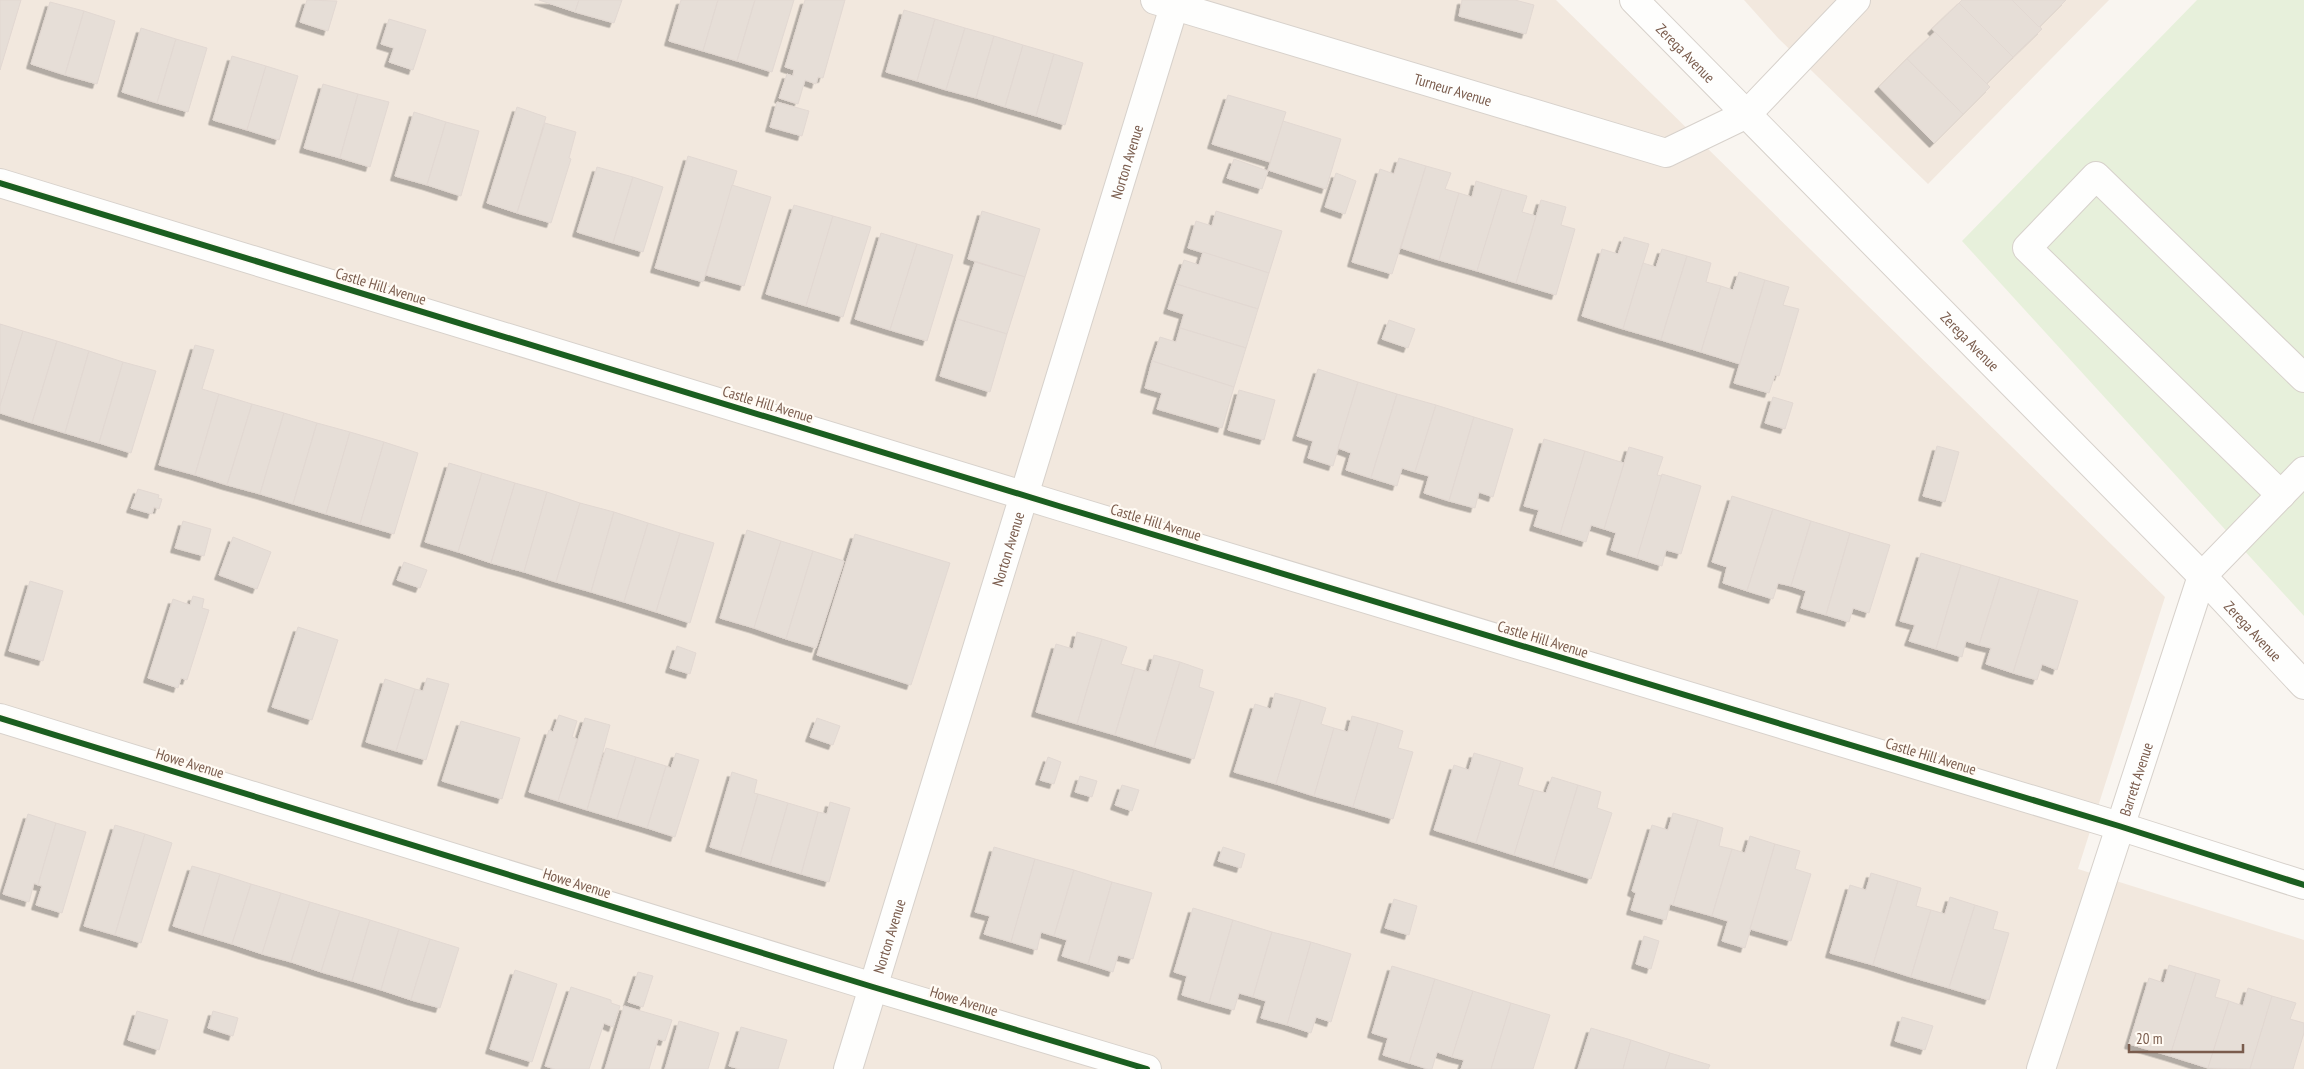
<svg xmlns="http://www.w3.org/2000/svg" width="2304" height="1069" viewBox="0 0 2304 1069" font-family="'PT Sans Narrow',sans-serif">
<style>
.residential{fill:#f2e8de}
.green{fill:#e7f0db}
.building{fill:#e6ded7;stroke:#e2d8d2;filter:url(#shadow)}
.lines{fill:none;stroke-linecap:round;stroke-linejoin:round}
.minor-casing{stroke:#d7d1cb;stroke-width:30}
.minor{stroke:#fefefd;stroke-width:28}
.cycleway-casing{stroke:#fffaf3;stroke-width:9}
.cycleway{stroke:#1b5e20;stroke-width:6}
.labels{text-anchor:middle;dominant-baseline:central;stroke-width:4.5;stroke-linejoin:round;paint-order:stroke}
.street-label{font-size:15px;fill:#7a5c4d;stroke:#fffaf3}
</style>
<defs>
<filter id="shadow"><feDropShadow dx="-4.5" dy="4.5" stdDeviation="0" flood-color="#0004"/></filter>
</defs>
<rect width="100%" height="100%" fill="#f9f5f0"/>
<g class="residential">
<path d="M0,0h1556l609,597 -87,272 226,71v129h-2304z"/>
<path d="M1744,0h365l-181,184 -150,-146z"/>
</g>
<path class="green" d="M2197,0h107v616l-342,-375z"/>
<g class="building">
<path d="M0,0h21l-21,70z"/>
<path d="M307,0l30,1 -9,30 -28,-9z"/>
<path d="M539,0h40l-4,12z"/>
<path d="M579,0h43l-8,23 -39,-11z"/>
<path d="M681,0h37l-15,51 -34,-10z"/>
<path d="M718,0h37l-18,61 -34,-10z"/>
<path d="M755,0h39l-22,72 -35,-11z"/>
<path d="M805,0h40l-22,78 -5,-1 -2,7 -11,-4 -7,24 -19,-6 8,-24 6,2 1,-6 -9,-3z"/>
<path d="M1462,0h53l19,5 -8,29 -67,-18z"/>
<path d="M1962,0h50l30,29 -29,28 -54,-54z"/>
<path d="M2012,0h54l-27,27z"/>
<path d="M50,2l34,9 -19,64 -34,-11z"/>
<path d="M1959,3l54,54 -27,27 -54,-55z"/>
<path d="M904,10l31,9 -18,62 -31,-9z"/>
<path d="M84,11l31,10 -18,63 -32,-9z"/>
<path d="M389,19l37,11 -13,40 -24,-8 5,-14 -13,-4z"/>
<path d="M935,19l30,9 -19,62 -29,-9z"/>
<path d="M141,28l35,11 -19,64 -35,-11z"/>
<path d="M965,28l29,8 -18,62 -30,-8z"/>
<path d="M1935,32l55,55 -27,27 -56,-55z"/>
<path d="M994,36l29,9 -18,62 -29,-9z"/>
<path d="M176,39l31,9 -19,64 -31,-9z"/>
<path d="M1023,45l31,9 -18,62 -31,-9z"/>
<path d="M1054,54l29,9 -18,62 -29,-9z"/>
<path d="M232,56l34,10 -19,64 -34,-10z"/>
<path d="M1907,59l56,55 -29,29 -55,-56z"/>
<path d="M266,66l32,10 -19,64 -32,-10z"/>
<path d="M323,84l35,10 -18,64 -36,-10z"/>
<path d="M358,94l31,8 -19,65 -30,-9z"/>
<path d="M1228,95l58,17 -16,50 -58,-18z"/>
<path d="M777,102l32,9 -7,25 -32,-9z"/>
<path d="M517,107l29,10 -29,96 -30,-10z"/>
<path d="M414,112l32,10 -19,63 -32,-9z"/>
<path d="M1283,121l58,18 -15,50 -58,-19z"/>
<path d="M446,122l33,9 -18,65 -34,-11z"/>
<path d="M545,123l31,9 -7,26 2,1 -20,64 -34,-10z"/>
<path d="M688,156l49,15 -34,111 -48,-14z"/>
<path d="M1399,158l27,8 -34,108 -40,-12 28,-93 14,5z"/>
<path d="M1234,159l34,12 -6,18 -35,-11z"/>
<path d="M1426,166l25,7 -6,16 14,4 -20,67 -38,-12z"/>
<path d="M597,167l36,10 -20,66 -36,-11z"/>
<path d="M1336,173l20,8 -11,33 -20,-7z"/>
<path d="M633,177l30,10 -20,65 -30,-9z"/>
<path d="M1476,181l26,8 -25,82 -38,-11 20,-67 13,4z"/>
<path d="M732,185l39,12 -27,89 -38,-11z"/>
<path d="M1502,189l25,7 -5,16 14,4 -20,67 -39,-12z"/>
<path d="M1541,200l25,7 -5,18 14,4 -19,66 -40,-12z"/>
<path d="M794,205l39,11 -27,90 -40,-12z"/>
<path d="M982,211l58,18 -15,48 -57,-18z"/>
<path d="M1216,211l66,20 -13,42 -81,-25 8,-27 16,5z"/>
<path d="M833,216l38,11 -28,90 -37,-11z"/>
<path d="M881,233l36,11 -27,86 -35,-11z"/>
<path d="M1624,237l25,7 -26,85 -41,-13 20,-67 16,5z"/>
<path d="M917,244l36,11 -26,86 -37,-11z"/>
<path d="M1662,249l25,7 -26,84 -38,-11 20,-66 13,4z"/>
<path d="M1203,252l66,21 -11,36 -82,-25 8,-24 15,5z"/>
<path d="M1687,256l24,7 -5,19 15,4 -20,66 -40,-12z"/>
<path d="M975,262l50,15 -18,57 -50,-15z"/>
<path d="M1739,272l26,8 -25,84 -39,-12 20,-66 12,4z"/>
<path d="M1765,280l24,7 -6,18 16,4 -20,67 -4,-1 -6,18 -35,-10z"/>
<path d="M1176,284l82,25 -12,39 -66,-20 4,-14 -16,-5z"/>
<path d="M957,319l50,15 -17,58 -50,-16z"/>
<path d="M1389,320l26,9 -7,19 -26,-9z"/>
<path d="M0,324l23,7 -23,75z"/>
<path d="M1180,328l66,20 -12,39 -82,-26 8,-24 16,5z"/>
<path d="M23,331l34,10 -25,82 -32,-10v-7z"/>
<path d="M57,341l32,10 -24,82 -33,-10z"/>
<path d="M195,345l19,5 -12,39 17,5 -24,81 -36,-10z"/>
<path d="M89,351l34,11 -24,81 -34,-10z"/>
<path d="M1152,361l82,26 -12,41 -65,-19 5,-16 -17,-5z"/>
<path d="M123,362l33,9 -25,82 -32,-10z"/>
<path d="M1318,369l40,13 -25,84 -25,-8 5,-17 -16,-5z"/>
<path d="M1358,382l39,12 -26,84 -25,-8 5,-17 -13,-5z"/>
<path d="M1239,390l36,10 -11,40 -36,-10z"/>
<path d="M219,394l33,10 -25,81 -32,-10z"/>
<path d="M1397,394l39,11 -21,67 -13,-4 -5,18 -26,-8z"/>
<path d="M1773,397l20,6 -8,26 -20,-6z"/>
<path d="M252,404l32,9 -24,81 -33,-9z"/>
<path d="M1436,405l38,12 -25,84 -25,-8 5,-17 -14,-4z"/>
<path d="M284,413l33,10 -24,81 -33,-10z"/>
<path d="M1474,417l39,12 -20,68 -14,-5 -4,16 -26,-7z"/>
<path d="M317,423l33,9 -24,82 -33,-10z"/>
<path d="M350,432l34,10 -24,82 -34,-10z"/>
<path d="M1544,439l41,12 -25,83 -26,-8 5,-16 -15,-4z"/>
<path d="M384,442l34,11 -24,81 -34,-10z"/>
<path d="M1937,446l22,6 -14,50 -22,-6z"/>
<path d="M1629,447l34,10 -6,18 5,1 -25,82 -26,-8 5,-17 -12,-4z"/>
<path d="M1585,451l39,12 -20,66 -13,-4 -5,17 -26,-8z"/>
<path d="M449,463l33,10 -24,79 -33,-10z"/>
<path d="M482,473l33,10 -24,80 -33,-11z"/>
<path d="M1662,474l39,12 -20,68 -15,-4 -4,16 -25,-8z"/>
<path d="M515,483l32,9 -23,80 -33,-9z"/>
<path d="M138,489l21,6 -1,3 4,1 -3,10 -5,-2 -2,7 -21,-6z"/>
<path d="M547,492l33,11 -24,79 -32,-10z"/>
<path d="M1732,496l41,13 -26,82 -24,-8 4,-16 -15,-5z"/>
<path d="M580,503l34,9 -23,80 -35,-10z"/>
<path d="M1773,509l38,12 -20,65 -13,-3 -5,16 -26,-8z"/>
<path d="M614,512l34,11 -24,79 -33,-10z"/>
<path d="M183,521l28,8 -7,27 -29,-8z"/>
<path d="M1811,521l39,12 -24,82 -25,-7 5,-17 -15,-5z"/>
<path d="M648,523l32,10 -24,79 -32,-10z"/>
<path d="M747,530l34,11 -27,87 -34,-10z"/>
<path d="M680,533l34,10 -24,80 -34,-11z"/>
<path d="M1850,533l40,12 -21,68 -16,-5 -4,14 -23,-7z"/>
<path d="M855,534l95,29 -39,122 -94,-30z"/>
<path d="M233,537l38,15 -14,37 -38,-14z"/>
<path d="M781,541l32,10 -27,88 -32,-11z"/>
<path d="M813,551l31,10 -28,87 -30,-9z"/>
<path d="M1921,553l40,12 -25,84 -27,-8 6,-16 -15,-4z"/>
<path d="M404,562l23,8 -7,18 -23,-8z"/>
<path d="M1961,565l39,12 -21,68 -13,-4 -4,16 -26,-8z"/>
<path d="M2000,577l39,12 -26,84 -27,-9 5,-16 -12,-3z"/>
<path d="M30,581l33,10 -20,70 -34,-10z"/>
<path d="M2039,589l39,12 -21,69 -15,-6 -5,16 -24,-7z"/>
<path d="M193,596l11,3 -2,9 7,2 -22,70 -6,-2 -3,10 -30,-10 25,-79 17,6z"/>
<path d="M298,627l40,13 -26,80 -40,-13z"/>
<path d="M1077,632l25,7 -25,85 -41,-12 20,-68 17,5z"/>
<path d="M1102,639l25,8 -6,17 14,4 -20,67 -38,-11z"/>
<path d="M677,646l19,7 -6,21 -20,-6z"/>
<path d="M1154,655l26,7 -26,85 -39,-12 20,-67 14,4z"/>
<path d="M1180,662l23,8 -4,17 15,5 -20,67 -40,-12z"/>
<path d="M427,678l22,6 -23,76 -30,-9 19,-62 8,2z"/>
<path d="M385,679l30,10 -19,62 -30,-9z"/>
<path d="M1275,693l26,7 -25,84 -42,-12 21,-68 16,5z"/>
<path d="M1301,700l25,8 -5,16 13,4 -20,68 -38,-12z"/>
<path d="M559,715l18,6 -5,16 5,2 -19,62 -29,-9 20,-62 4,2z"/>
<path d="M1352,716l26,7 -25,84 -39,-11 20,-68 14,4z"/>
<path d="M585,718l25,7 -23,85 -29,-9z"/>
<path d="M817,718l23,8 -7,19 -23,-8z"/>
<path d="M461,721l59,17 -18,61 -60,-18z"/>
<path d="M1378,723l25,8 -5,17 15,4 -20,67 -40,-12z"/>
<path d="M606,748l30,9 -19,62 -30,-9z"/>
<path d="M676,753l23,7 -24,77 -28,-9 19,-62 5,2z"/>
<path d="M1474,753l27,8 -25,82 -42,-13 20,-65 15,5z"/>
<path d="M636,757l30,9 -19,62 -30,-9z"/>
<path d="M1048,757l13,5 -7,22 -14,-4z"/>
<path d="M1501,761l22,7 -5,17 16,5 -20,65 -38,-12z"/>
<path d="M732,772l25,8 -3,13 4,1 -18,62 -30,-9z"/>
<path d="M1080,776l17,5 -5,16 -17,-5z"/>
<path d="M1552,777l26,8 -25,82 -39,-12 20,-65 12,3z"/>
<path d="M1122,785l17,5 -7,21 -17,-6z"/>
<path d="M1578,785l23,7 -4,16 15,5 -21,66 -38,-12z"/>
<path d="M758,794l30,9 -18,62 -30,-9z"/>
<path d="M830,802l20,6 -21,74 -28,-8 17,-62 9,2z"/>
<path d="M788,803l30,9 -17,62 -31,-9z"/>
<path d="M1673,813l25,7 -25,85 -3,-1 -4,16 -35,-10 5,-17 -4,-2 20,-66 16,5z"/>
<path d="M28,814l28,9 -18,62 -4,-2 -5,19 -26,-8z"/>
<path d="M1698,820l25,8 -4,18 13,3 -20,67 -39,-11z"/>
<path d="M56,823l30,9 -24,81 -26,-8 6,-19 -4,-1z"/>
<path d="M115,825l30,9 -30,101 -31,-9z"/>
<path d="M145,834l27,9 -31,100 -26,-8z"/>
<path d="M1750,836l25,8 -30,104 -23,-7 6,-20 -16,-5 20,-67 13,4z"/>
<path d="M1775,844l25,7 -5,18 16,5 -20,67 -41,-12z"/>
<path d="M994,847l41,12 -24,83 -27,-8 6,-18 -15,-4z"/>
<path d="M1223,847l22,7 -4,14 -23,-7z"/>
<path d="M1035,859l39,11 -20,66 -13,-4 -4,18 -26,-8z"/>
<path d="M192,866l28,8 -18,61 -29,-9z"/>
<path d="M1074,870l38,12 -24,82 -26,-8 5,-16 -13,-4z"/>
<path d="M1871,873l27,8 -25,84 -43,-12 20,-68 16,5z"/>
<path d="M220,874l31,10 -19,60 -30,-9z"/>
<path d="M1898,881l23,7 -5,18 15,4 -20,67 -38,-12z"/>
<path d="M1112,882l40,11 -19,66 -15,-4 -5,17 -25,-8z"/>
<path d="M251,884l30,9 -19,61 -30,-10z"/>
<path d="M281,893l29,9 -19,60 -29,-8z"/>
<path d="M1950,897l25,8 -26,83 -38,-11 20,-67 14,4z"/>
<path d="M1394,899l23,7 -8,29 -24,-7z"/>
<path d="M310,902l30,9 -19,61 -30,-10z"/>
<path d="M1975,905l23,7 -5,17 16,4 -20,67 -40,-12z"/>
<path d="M1193,908l40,12 -24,83 -27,-8 5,-19 -13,-4z"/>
<path d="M340,911l30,9 -18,61 -31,-9z"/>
<path d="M370,920l29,9 -18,61 -29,-9z"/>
<path d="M1233,920l39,12 -19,65 -14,-4 -5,17 -25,-7z"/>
<path d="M399,929l31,10 -19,61 -30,-10z"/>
<path d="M1272,932l39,10 -24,83 -26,-7 5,-17 -13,-4z"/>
<path d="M1644,936l15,5 -8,28 -15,-5z"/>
<path d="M430,939l29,9 -19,60 -29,-8z"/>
<path d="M1311,942l40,12 -20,68 -15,-5 -5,16 -24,-8z"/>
<path d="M2169,965l27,8 -26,83 -41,-12 20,-66 15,5z"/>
<path d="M1392,966l43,13 -26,84 -26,-8 5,-17 -16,-5z"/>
<path d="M515,970l42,14 -25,78 -42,-13z"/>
<path d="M638,972l15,4 -10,31 -15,-5z"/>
<path d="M2196,973l24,7 -5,17 14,4 -21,67 -38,-12z"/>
<path d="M1435,979l38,12 -21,66 -15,-5 -5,17h-4l-19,-6z"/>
<path d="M571,987l40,13v3l9,3 -7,21 -9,-4 -15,46h-34l-10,-3z"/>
<path d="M2248,988l24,8 -22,73 -42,-1 21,-67 14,5z"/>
<path d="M1473,991l38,12 -20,66h-30l3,-9 -12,-3z"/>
<path d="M2272,996l24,7 -6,16 14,4v10l-11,36h-43z"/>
<path d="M1511,1003l39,12 -17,54h-42z"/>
<path d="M624,1006l48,14 -7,21 -7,-2 -9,30h-44z"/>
<path d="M137,1011l31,9 -9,30 -31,-10z"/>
<path d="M213,1011l25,7 -5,18 -25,-8z"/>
<path d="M1902,1017l31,9 -8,24 -30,-9z"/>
<path d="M679,1021l40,12 -11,36h-43z"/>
<path d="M741,1027l46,13 -9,29h-38l-11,-3z"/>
<path d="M1591,1028l40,12 -8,29h-45z"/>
<path d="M1631,1040l39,13 -5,16h-42z"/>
<path d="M1670,1053l40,12 -2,4h-43z"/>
</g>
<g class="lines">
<defs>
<g id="minor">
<path id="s1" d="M1155,0l511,153 81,-39 109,-114"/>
<path id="s2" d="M1634,0l568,576 102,109"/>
<path d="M0,183l1062,324 1057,319 185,59"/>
<path d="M2281,495l-254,-247 69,-72 208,202"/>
<path d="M0,718l873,269 274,82"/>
<path id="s3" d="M848,1069l328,-1069"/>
<path id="s4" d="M2041,1069l161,-493 102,-105"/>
</g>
</defs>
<use href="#minor" class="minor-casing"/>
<use href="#minor" class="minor"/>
<defs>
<g id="cycleway">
<path d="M0,183l1062,324 1057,319 185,59"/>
<path d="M0,718l873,269 274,82"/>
</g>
</defs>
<use href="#cycleway" class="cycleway-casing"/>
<use href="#cycleway" class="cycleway"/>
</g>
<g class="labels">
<g class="street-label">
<text stroke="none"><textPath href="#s2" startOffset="74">Zerega Avenue</textPath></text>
<text stroke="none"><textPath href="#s1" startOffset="311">Turneur Avenue</textPath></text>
<text stroke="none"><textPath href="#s3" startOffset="949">Norton Avenue</textPath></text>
<text transform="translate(381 286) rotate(17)">Castle Hill Avenue</text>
<text stroke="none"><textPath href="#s2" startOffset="479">Zerega Avenue</textPath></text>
<text transform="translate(768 404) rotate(17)">Castle Hill Avenue</text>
<text transform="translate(1156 522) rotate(17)">Castle Hill Avenue</text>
<text stroke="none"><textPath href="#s3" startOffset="544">Norton Avenue</textPath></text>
<text stroke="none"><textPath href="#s2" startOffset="884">Zerega Avenue</textPath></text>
<text transform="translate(1543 639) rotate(17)">Castle Hill Avenue</text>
<text transform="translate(1931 756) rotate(17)">Castle Hill Avenue</text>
<text transform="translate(190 763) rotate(17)">Howe Avenue</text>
<text stroke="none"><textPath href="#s4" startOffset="305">Barrett Avenue</textPath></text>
<text transform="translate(577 883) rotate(17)">Howe Avenue</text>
<text stroke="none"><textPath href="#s3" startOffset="139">Norton Avenue</textPath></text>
<text transform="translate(964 1001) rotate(17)">Howe Avenue</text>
</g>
</g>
<path d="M2129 1044v8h114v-8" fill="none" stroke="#7a5c4d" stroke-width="2.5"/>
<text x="2136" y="1044" font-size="15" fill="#7a5c4d" stroke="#fffaf3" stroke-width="4" paint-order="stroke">20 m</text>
</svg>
